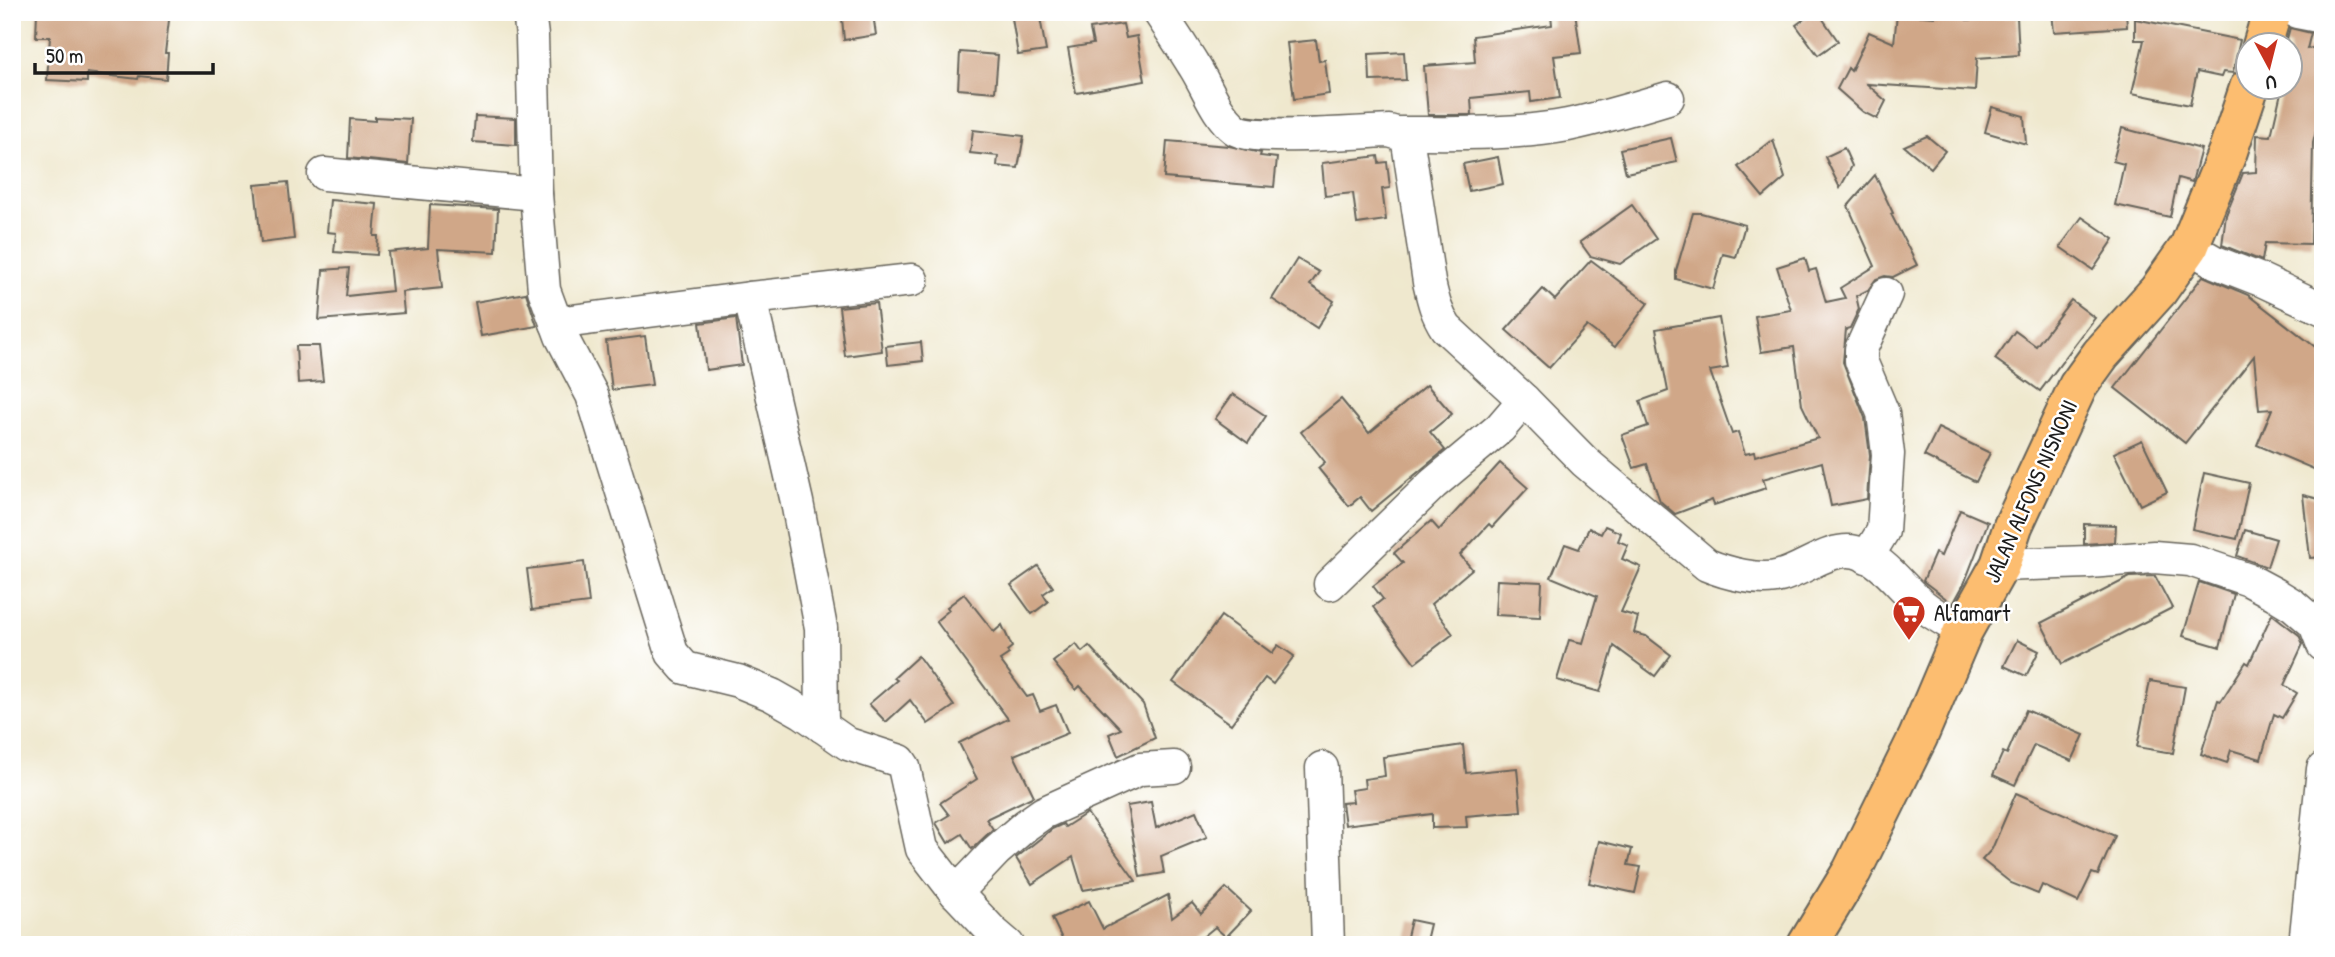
<svg xmlns="http://www.w3.org/2000/svg" width="2335" height="957" viewBox="0 0 2335 957" font-family="'Patrick Hand',sans-serif">
<style>
.building{fill:#d0a788}
.lines{fill:none;stroke-linecap:round;stroke-linejoin:round}
.minor-casing{stroke:#66635a;stroke-width:35}
.major-casing{stroke:#66635a;stroke-width:42}
.minor{stroke:#fff;stroke-width:32}
.major{stroke:#fcbd6f;stroke-width:38}
.labels{text-anchor:middle;dominant-baseline:central;stroke-width:5;stroke-linejoin:round;paint-order:stroke}
.street-label{font-size:23px;fill:#1c1c1c;stroke:#fff}
.poi-label{font-size:23px;fill:#1c1c1c;stroke:#fff;text-anchor:start}
</style>
<rect width="100%" height="100%" fill="#fff"/>
<filter id="ink" filterUnits="userSpaceOnUse"><feTurbulence type="fractalNoise" baseFrequency=".0143" numOctaves="2"/><feDisplacementMap in="SourceGraphic" scale="14" xChannelSelector="R" yChannelSelector="G"/><feConvolveMatrix kernelMatrix="1 2 1 2 8 2 1 2 1" color-interpolation-filters="sRGB"/></filter>
<filter id="wash" filterUnits="userSpaceOnUse"><feTurbulence type="fractalNoise" baseFrequency=".00686" numOctaves="4" result="noise"/><feDisplacementMap in="SourceGraphic" scale="28" xChannelSelector="R" yChannelSelector="G"/><feGaussianBlur stdDeviation="1.57" result="paint"/><feColorMatrix in="noise" values="0 0 0 0 0 0 0 0 0 0 0 0 0 0 0 0 0 1.4 0 .05"/><feComposite in="paint" operator="in"/></filter>
<g filter="url(#wash)">
<rect width="100%" height="100%" fill="#efe8ce"/>
<g id="blocks">
<g class="building">
<path d="M37,12h133l-5,41h3l-2,26 -27,-3 -1,3 -51,-6v9l-40,-2 3,-43h-14z"/>
<path d="M1011,12h28l7,39 -28,4z"/>
<path d="M1561,12h14l6,41 -27,3 6,42 -29,4 -1,-10 -59,6 1,17h-44l-4,-49 51,-4 -2,-26 79,-11 -1,-11z"/>
<path d="M1814,12h4l20,29 -20,14 -22,-30z"/>
<path d="M2052,12h74l1,15 -73,5z"/>
<path d="M873,14l3,21 -32,5 -2,-22z"/>
<path d="M1897,14l38,3v-2l32,1v4l50,-3 2,38 -42,3 -2,33 -108,-7 19,17 -9,18 -14,-7 -26,-23 11,-21 3,3 18,-39 25,11z"/>
<path d="M2135,19l105,21 -7,33 -10,-1 -2,5 -24,-5 -7,33 -58,-12 12,-53h-9z"/>
<path d="M1123,24l3,14 11,-2 8,45 -69,12 -8,-45 25,-4 -3,-15z"/>
<path d="M2290,28l21,5 -4,16 16,-3v73h-4l-6,24 -2,101 -46,-1 -3,18 -40,-16 4,-30 17,-42 13,-1 1,-37 14,1 11,-48h8v-42h-5z"/>
<path d="M1316,40l3,21 6,-1 4,34 -35,5 -7,-56z"/>
<path d="M960,52l38,3 -3,37 -37,-3z"/>
<path d="M1404,52l2,28 -36,1 -1,-27z"/>
<path d="M1992,107l32,9 2,28 -41,-12z"/>
<path d="M475,116l41,2v27l-43,-3z"/>
<path d="M375,117l36,2 -3,45 -60,-6 2,-39 25,2z"/>
<path d="M2122,128l79,21 -9,33 -14,-4 -8,39 -55,-12 9,-41 -11,-3z"/>
<path d="M973,130l51,6 -6,32 -21,-2 1,-10 -28,-3z"/>
<path d="M1927,136l18,15 -14,17 -27,-22z"/>
<path d="M1671,138l6,24 -51,11 -6,-24z"/>
<path d="M1773,140l12,38 -22,19 -25,-30z"/>
<path d="M1167,141l62,5 32,7 -1,3 17,2 -3,29 -110,-9z"/>
<path d="M1844,148l8,18 -12,22 -15,-31z"/>
<path d="M1378,156l1,7 8,-1 3,26 -8,1 4,31 -29,4 -4,-31 -28,3 -3,-33z"/>
<path d="M1498,157l5,27 -34,7 -6,-27z"/>
<path d="M1875,175l18,38 -2,1 26,51 -24,12 -8,-1 -9,3 -8,11 -12,6 3,13 -9,19 -4,1 -3,33 22,56 5,37 -3,44 -36,7 -9,-44 -59,17 3,9 -52,17 -2,-5 -37,14 -15,-13 -13,-37 -13,4 -12,-33 26,-9 -8,-25 28,-10 -12,-62 63,-11 9,50 -18,3 22,63 6,-2 7,22 9,-2 1,4 63,-18 -16,-33 -8,-58 -33,5 -6,-36 36,-6 -14,-43 28,-9 4,13 7,-2 10,33 19,-4 -5,-10 35,-22 -27,-60z"/>
<path d="M288,182l6,57 -33,4 -6,-58z"/>
<path d="M330,200l47,4 -3,32h4l-1,19 -43,-3 2,-19 -9,-1z"/>
<path d="M430,205l68,4 -2,43 -58,-3 4,39 -40,4 2,21 -85,7 4,-50 26,-2 -3,28 46,-5 -4,-39 40,-4z"/>
<path d="M1632,205l24,34 -36,25 -30,-8 -10,-14z"/>
<path d="M1693,213h8l44,12 -9,32 -13,-3 -10,35 -37,-10v-8z"/>
<path d="M2082,217l32,22 -21,31 -33,-23z"/>
<path d="M1297,259l22,13 -9,13 24,16 -17,27 -45,-29z"/>
<path d="M1591,260l57,43 -33,44 -28,-21 -38,42 -43,-38 37,-41 12,11z"/>
<path d="M2203,276l45,19 75,58v120l-66,-28 15,-36 -13,1 -5,-54 -69,87 -70,-55z"/>
<path d="M526,293l11,33 -56,10 -6,-34z"/>
<path d="M2071,300l24,18 -55,73 -45,-32 20,-28 21,15z"/>
<path d="M876,303l6,48 -37,5 -6,-49z"/>
<path d="M736,318l6,47 -36,5 -6,-47z"/>
<path d="M645,336l7,49 -40,5 -6,-49z"/>
<path d="M921,342l2,19 -35,4 -2,-19z"/>
<path d="M296,346h23l4,35 -25,2z"/>
<path d="M1427,385l25,29 -22,18 15,18 -74,61 -11,-14 -11,9 -31,-38 7,-6 -24,-30 40,-33 28,34z"/>
<path d="M1233,394l33,22 -18,27 -33,-24z"/>
<path d="M1938,428l52,25 -14,29 -52,-26z"/>
<path d="M2142,440l25,52 -27,13 -26,-52z"/>
<path d="M1500,463l28,25 -36,39 -3,-3 -29,31 12,14 -41,35 22,30 -38,29 -42,-56 10,-8 -10,-13 30,-23 -9,-10 37,-32 8,9z"/>
<path d="M2204,473l45,10 -12,56 -45,-10z"/>
<path d="M2303,495l20,5v57l-13,1z"/>
<path d="M1960,510l28,12 -24,62 -11,20 -30,-23 12,-28 6,3z"/>
<path d="M2084,524l32,1 -1,17 -31,2z"/>
<path d="M1605,526l16,7 -3,8 10,4 -6,14 19,8 -20,45 17,5 -4,16 12,3 25,19 -16,21 -41,-30 -14,46 -43,-12 12,-40 14,3 14,-47 -46,-19 14,-33 14,5 10,-21 12,6z"/>
<path d="M2245,530l31,9 -9,28 -30,-11z"/>
<path d="M584,562l5,41 -57,7 -5,-41z"/>
<path d="M1038,566l15,21 -10,7 5,8 -16,12 -21,-29z"/>
<path d="M2155,576l17,32 -110,56 -21,-41 89,-46z"/>
<path d="M1497,580l45,2 -2,35 -45,-2z"/>
<path d="M2199,582l35,12 -14,53 -37,-11z"/>
<path d="M964,594l30,38 8,-7 10,22 -5,4 2,3 -9,6 27,37 6,-2 7,16 16,-6 12,28 -54,22 20,41 -48,23 7,10 -21,20 -10,-15 -14,9 -12,-20 13,-8 -9,-12 37,-24 -18,-36 49,-24 -72,-98 13,-11 -2,-3z"/>
<path d="M2272,614l27,21 4,9 -19,41 13,8 -15,25 -8,-4 -13,45 -30,-9 -4,13 -26,-9 17,-54 3,1 25,-39 3,2z"/>
<path d="M1221,616l51,37 6,-8 16,11 -21,28 -8,-6 -34,46 -58,-42z"/>
<path d="M2017,640l22,11 -13,25 -22,-10z"/>
<path d="M1076,644l6,8 7,-6 54,58 12,34 -37,18 -9,-22 12,-5 -41,-43 -4,4 -23,-28z"/>
<path d="M918,656l36,50 -26,18 -18,-24 -24,22 -17,-18 28,-24 -3,-2z"/>
<path d="M2150,681l35,6 -12,66 -36,-6z"/>
<path d="M2026,710l58,25 -12,26 -38,-16 -19,40 -22,-10 10,-23 4,2z"/>
<path d="M1463,745l3,28 51,-5 4,43 -55,5 1,11 -35,1v-14l-87,11 -3,-22 11,-1 -2,-12 14,-2 -1,-9 21,-3 -2,-19z"/>
<path d="M2016,793l99,43 -17,39 -6,-2 -14,29 -36,-17 -4,9 -27,-11 -29,-23 10,-11z"/>
<path d="M1151,802l5,26 40,-17 11,26 -46,19 3,17 -24,4 -13,-71z"/>
<path d="M1087,813l49,68 -53,9 -10,-33 -41,27 -16,-26 36,-29 11,-5 2,3z"/>
<path d="M1599,841l33,8 -4,16 13,2 -6,26 -46,-10z"/>
<path d="M1226,888l25,23 -25,26 -11,-10 -22,18h-87l-4,-7 -13,7h-24l-13,-27 37,-17 14,28 65,-34 4,23 20,-15 9,11z"/>
<path d="M1411,920l19,4 -5,21h-20z"/>
</g>
</g>
</g>
<g filter="url(#ink)">
<use href="#blocks" fill-opacity="0" stroke="#66635a" stroke-width="2"/>
<g class="lines">
<defs>
<g id="minor">
<path d="M529,12l3,24 4,158 8,96 17,46 31,59 80,258 13,15 53,13 34,14 30,17 46,32 52,17 4,6 18,82 34,44 38,40 14,12"/>
<path d="M1159,12c12,18 24,36 35,54 13,20 22,48 41,63 15,12 128,3 154,2l18,5 22,146c4,17 7,31 17,46l78,72 61,62 122,103c19,8 53,17 73,11 24,-6 50,-30 76,-24 28,7 45,36 66,53 12,10 28,18 41,26"/>
<path d="M2297,12l26,5"/>
<path d="M1401,133c55,0 113,2 167,-8 34,-7 67,-17 100,-27"/>
<path d="M324,174l212,20"/>
<path d="M2189,247l26,15 46,18 62,29"/>
<path d="M750,298l162,-18"/>
<path d="M556,323l194,-25 47,204 24,126 1,98"/>
<path d="M1867,557l16,-26 5,-77 -5,-41 -22,-52v-12l25,-55"/>
<path d="M2000,565l89,-3 65,-5 36,3 59,20 26,14 18,11 22,19 8,21"/>
<path d="M1330,584l103,-100 67,-56 24,-28"/>
<path d="M1322,768l6,177"/>
<path d="M956,893l40,-42 30,-26 17,-12 97,-44 34,-2"/>
<path d="M2305,945l18,-176"/>
</g>
<g id="major">
<path d="M2262,46l10,-34"/>
<path d="M1807,945l45,-74 66,-134 45,-106 37,-66 13,-39 65,-140 23,-32 57,-63 31,-44 39,-96 21,-63"/>
</g>
</defs>
<use href="#minor" class="minor-casing"/>
<use href="#major" class="major-casing"/>
<use href="#minor" class="minor"/>
<use href="#major" class="major"/>
</g>
</g>
<defs>
<symbol id="supermarket-pin" viewBox="-11 -11 22 30"><path d="M0 17L-7.5 6A9.5 9.5 0 1 1 7.5 6Z" fill="#c8321e" stroke="#fff"/><path d="M-6-5.5h2.5l.6 2H6L4.5 2H-2.5L-4.4-4H-6ZM-1.5 3.2a1.3 1.3 0 1 0 .1 0ZM3 3.2a1.3 1.3 0 1 0 .1 0Z" fill="#fff"/></symbol>
</defs>
<g fill-rule="evenodd">
<use href="#supermarket-pin" x="1890" y="593" width="38" height="52"/>
</g>
<g class="labels">
<g class="street-label">
<text transform="translate(2030 491) rotate(-66)">JALAN ALFONS NISNONI</text>
</g>
<g class="poi-label">
<text x="1934" y="612">Alfamart</text>
</g>
</g>
<rect width="2335" height="957" fill="none" stroke="#fff" stroke-width="42"/>
<g transform="translate(2269 66) rotate(173)"><circle r="33" fill="#ffffff" stroke="#a4a4a4" stroke-width="2"/>
<path d="M0-5L12 26L0 18L-12 26Z" fill="#c8321e"/>
<text y="-10" font-size="19" font-weight="bold" text-anchor="middle" fill="#1c1c1c">U</text>
</g>
<path d="M35 63v10h178v-10" fill="none" stroke="#1c1c1c" stroke-width="3.5"/>
<text x="46" y="63" font-size="21" fill="#1c1c1c" stroke="#ffffff" stroke-width="5" paint-order="stroke">50 m</text>
</svg>
